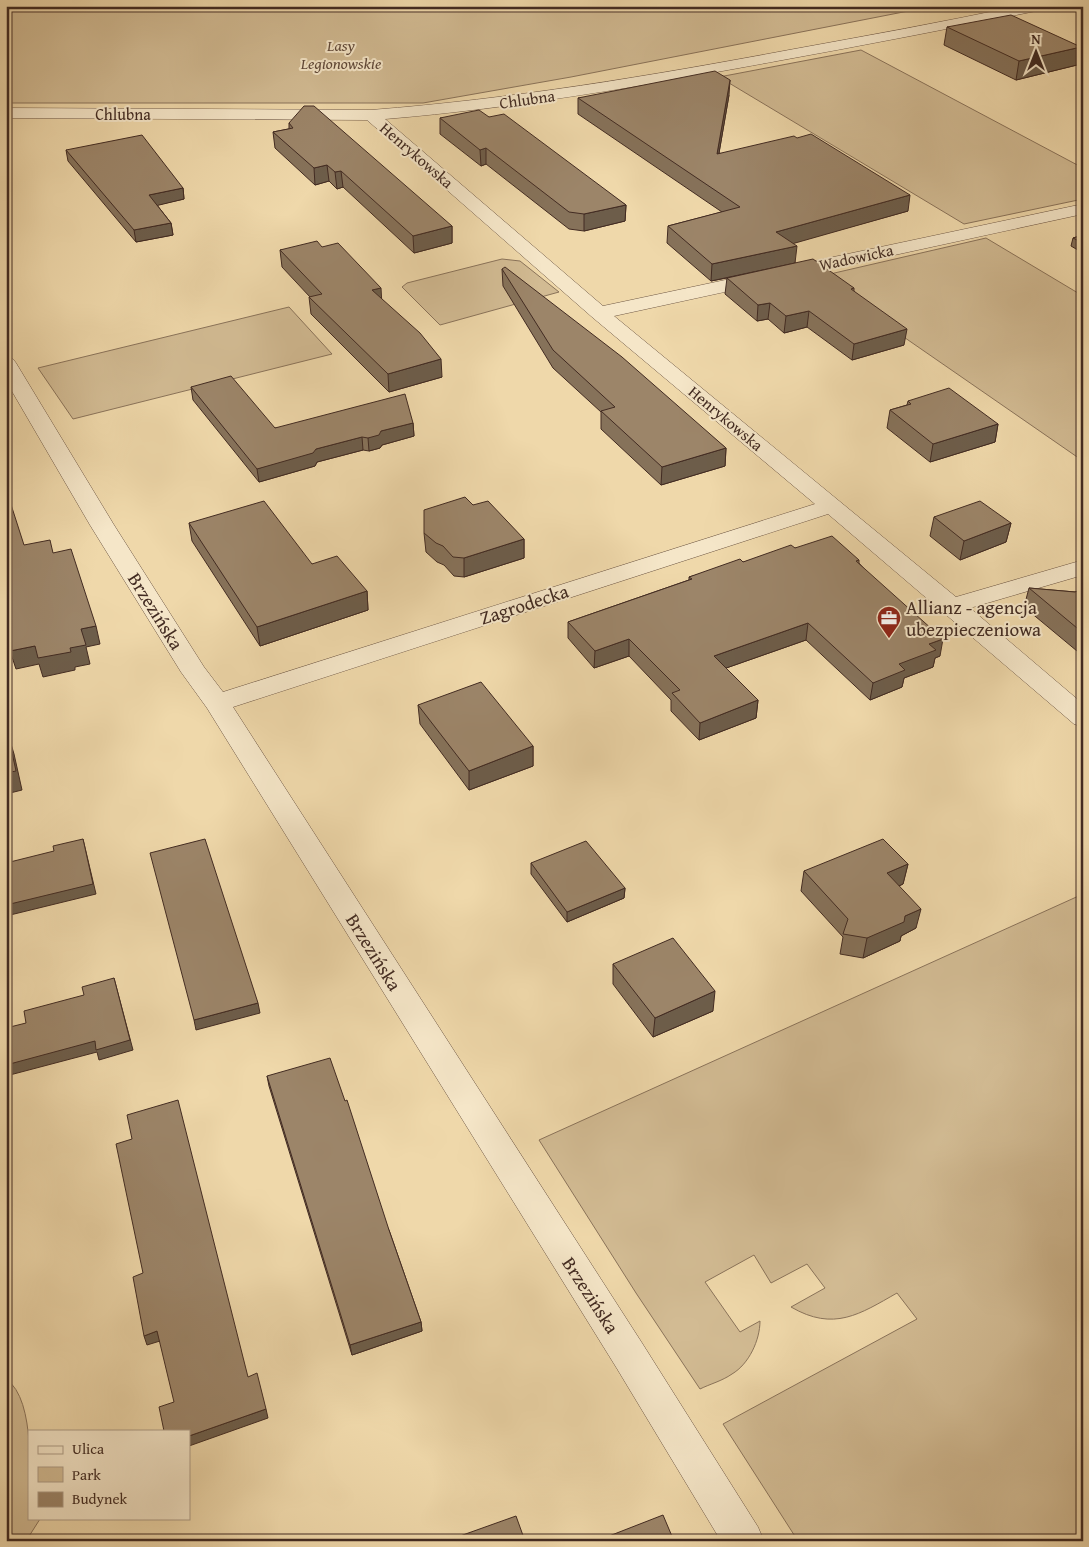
<svg xmlns="http://www.w3.org/2000/svg" width="1089" height="1547" viewBox="0 0 1089 1547" font-family="'Gentium Book Plus',serif">
<style>
.green{fill:#d2bb93;stroke:#8a735a}
.lines{fill:none;stroke-linecap:round;stroke-linejoin:round}
.street-casing{stroke:#6d5644;stroke-width:1}
.street{fill:#f5e6c8;fill-rule:evenodd}
.wall{fill:#86725a;stroke:#422b22}
.shaded-wall{fill:#6d5d4a;stroke:#422b22}
.building{fill:#9c8569;stroke:#422b22}
.labels{text-anchor:middle;dominant-baseline:central;stroke-width:4;stroke-linejoin:round;paint-order:stroke}
.far-park-label{font-size:16px;font-style:italic;fill:#5f4839;stroke:#f5e6c8}
.far-street-label{font-size:16px;fill:#422b22;stroke:#f5e6c8}
.street-label{font-size:19px;fill:#422b22;stroke:#f5e6c8}
.poi-label{font-size:19px;fill:#422b22;stroke:#f5e6c8;text-anchor:start}
</style>
<rect width="100%" height="100%" fill="#efd8aa"/>
<filter id="stains"><feTurbulence type="fractalNoise" baseFrequency=".004" numOctaves="4"/><feColorMatrix values="0 0 0 0 .2 0 0 0 0 .09 0 0 0 0 .02 0 0 0 .5 -.17"/></filter>
<radialGradient id="worn" r=".72"><stop offset=".6" stop-color="#630" stop-opacity="0"/><stop offset="1" stop-color="#630" stop-opacity=".3"/></radialGradient>
<g class="green">
<path d="M6,6h928l-363,71 -148,26h-417z"/>
<path d="M861,50l222,118v31l-119,25 -245,-147z"/>
<path d="M986,238l97,58v165l-266,-184z"/>
<path d="M502,259l18,2 39,31 -119,33 -38,-38 5,-4z"/>
<path d="M289,307l43,47 -259,65 -35,-51z"/>
<path d="M1083,894v640l-11,7h-274l-75,-117 194,-105 -20,-26c-37,21 -63,39 -106,14l34,-19 -18,-24 -36,19 -17,-28 -49,27 35,50 20,-11c0,19 -11,43 -28,53 -10,7 -22,10 -32,15l-64,-96 -97,-153z"/>
<path d="M6,1379c31,21 23,104 23,139l11,1 -14,22h-20z"/>
</g>
<g class="lines">
<defs>
<path id="street" d="M1019,6h29l-7,4c-88,18 -176,35 -264,51 -130,24 -260,47 -392,58l218,187 480,-102v10l-469,102 342,281 127,-37v15l-113,33 113,96v23l-9,-3 -246,-210 -595,193 409,636 116,184 6,14h-43l-105,-174 -409,-659 -26,-36 -91,-147 -84,-144v-24l7,2 3,4 98,162 90,142 19,25 592,-188 -223,-187 -225,-197 -361,-2v-10l365,2c141,-11 279,-34 418,-60 77,-14 154,-28 230,-44z"/>
</defs>
<use href="#street" class="street-casing"/>
<use href="#street" class="street"/>
</g>
<g class="wall">
<path d="M947,27l134,20 -4,18 -61,15 -72,-35z"/>
<path d="M729,95l-10,58 189,58 -116,32 3,20 59,25v3l50,54 -52,15 -45,-33 -23,6 -16,-14 -11,2 -32,-27 2,-16 -16,3 -44,-38 1,-17 54,-14 -144,-98v-16z"/>
<path d="M489,117l137,88 -1,16 -41,10 -15,-2 -83,-65 -5,2 -41,-32v-16z"/>
<path d="M289,123l163,103v17l-38,10 -71,-66 -6,2 -8,-8 -14,4 -40,-37 -2,-16 16,-3z"/>
<path d="M66,150l117,38 1,11 -27,6 14,18 2,12 -37,7 -68,-81z"/>
<path d="M1083,235v18l-12,-7 2,-8z"/>
<path d="M322,247l60,52 60,78 -53,15 -78,-78 -2,-17h1l-28,-30 -2,-17z"/>
<path d="M502,269l224,179 -1,18 -64,19 -60,-56v-17l-48,-44 -50,-82z"/>
<path d="M191,387l84,41 138,-5 1,13 -32,9 -2,3 -11,3 -6,-1 -46,12 -2,4 -56,16 -66,-82z"/>
<path d="M908,401l90,23 -3,18 -65,20 -43,-34 3,-18 17,-5z"/>
<path d="M473,505l51,34v19l-60,19 -10,-1 -10,-11 -7,-3 -11,-10 -2,-19z"/>
<path d="M934,517l77,6 -5,19 -46,18 -30,-24z"/>
<path d="M189,523l123,41 55,27 1,19 -108,36 -68,-105z"/>
<path d="M795,548l64,12v3l81,93 -5,2 -2,9 -29,11 -2,9 -32,13 -64,-60 -80,28 32,32 -2,18 -57,22 -28,-29v-11l-42,-44 -35,12 -26,-30v-16l121,-42v-3z"/>
<path d="M1029,588l46,4 8,-3v67l-59,-49z"/>
<path d="M418,705l115,41v20l-64,24 -49,-66z"/>
<path d="M531,863l94,25 -1,10 -57,24 -36,-48z"/>
<path d="M908,864l-5,20 -4,2 17,42 -15,8 -1,5 -37,17 -23,-4 3,-17 -42,-46 3,-20z"/>
<path d="M613,964l100,47 -60,26 -40,-53z"/>
<path d="M267,1076l122,154 32,92 1,9 -70,24 -83,-269z"/>
</g>
<g class="shaded-wall">
<path d="M1081,47l-4,18 -61,15 3,-19z"/>
<path d="M730,80l-1,15 -13,75 1,-16z"/>
<path d="M486,148v16l-5,2 -1,-16z"/>
<path d="M327,165l2,16 -14,4 -1,-17z"/>
<path d="M341,171l2,16 -6,2 -2,-17z"/>
<path d="M183,188l1,11 -33,8 -2,-12z"/>
<path d="M910,195l-2,16 -134,38 2,-17z"/>
<path d="M626,205l-1,16 -41,10v-17z"/>
<path d="M171,223l2,12 -37,7 -2,-12z"/>
<path d="M452,226v17l-38,10 -1,-17z"/>
<path d="M797,246l-2,17 -84,18 1,-17z"/>
<path d="M381,288l1,18 -10,-16z"/>
<path d="M770,303l-2,16 -11,2 1,-16z"/>
<path d="M809,311l-2,16 -23,6 2,-17z"/>
<path d="M907,329l-3,16 -52,15 2,-16z"/>
<path d="M441,359l1,18 -53,15 -1,-18z"/>
<path d="M413,423l1,13 -32,9 -2,3 -11,3 -1,-13 13,-7z"/>
<path d="M998,424l-3,18 -65,20 3,-18z"/>
<path d="M362,437l1,13 -46,12 -2,4 -56,16 -2,-13 59,-20z"/>
<path d="M726,448l-1,18 -64,19 1,-18z"/>
<path d="M1011,523l-5,19 -46,18 4,-19z"/>
<path d="M524,539v19l-60,19v-19z"/>
<path d="M367,591l1,19 -108,36 -3,-19z"/>
<path d="M808,623l-2,17 -94,33 2,-17z"/>
<path d="M96,626l4,18 -14,3 4,17 -15,3v3l-32,7 -4,-13 -23,5 -6,-18 25,-5 46,-17z"/>
<path d="M629,639v17l-35,12 1,-17z"/>
<path d="M943,639l-3,17 -5,2 -2,9 -29,11 -2,9 -32,13 3,-17 26,-19 30,-20z"/>
<path d="M758,700l-2,18 -57,22 1,-17z"/>
<path d="M8,734l6,20 8,36 -16,4z"/>
<path d="M533,746v20l-64,24v-19z"/>
<path d="M83,839l13,55 -90,22v-11z"/>
<path d="M908,864l-5,20 -20,9 4,-20z"/>
<path d="M625,888l-1,10 -57,24v-10z"/>
<path d="M921,909l-5,19 -15,8 -1,5 -37,17 4,-20 38,-22z"/>
<path d="M114,978l19,72 -34,10 -2,-8 -91,24v-11z"/>
<path d="M715,991l-2,20 -60,26 2,-19z"/>
<path d="M258,1003l2,10 -64,17 -2,-10z"/>
<path d="M421,1322l1,9 -70,24 -2,-10z"/>
<path d="M157,1331l3,10 -13,4 -3,-9z"/>
<path d="M266,1409l2,9 -79,28v-10z"/>
</g>
<g class="building">
<path d="M1011,15l70,32 -62,14 -72,-34z"/>
<path d="M715,71l15,9 -13,74 77,-18 3,2 14,-4 99,61 -134,37 21,14 -85,18 -44,-38 72,-19 -162,-109z"/>
<path d="M304,106h10l138,120 -39,10 -72,-65 -6,1 -8,-7 -13,3 -41,-36 20,-4 -4,-5z"/>
<path d="M479,110l10,7 15,-3 122,91 -42,9 -15,-2 -83,-64 -6,2 -40,-32z"/>
<path d="M142,135l41,53 -34,7 22,28 -37,7 -68,-80z"/>
<path d="M1083,235v8l-10,-5z"/>
<path d="M317,241l5,6 16,-4 43,45 -9,2 48,43 21,26 -53,15 -79,-77 13,-3 -42,-44z"/>
<path d="M813,259l41,29 -3,1 56,40 -53,15 -45,-33 -23,5 -16,-13 -12,2 -31,-27z"/>
<path d="M505,267l117,90 104,91 -64,19 -61,-56 14,-4 -62,-57 -51,-81z"/>
<path d="M231,376l44,52 130,-34 8,29 -32,8 -2,4 -11,3 -6,-1 -46,12 -3,4 -56,16 -66,-82z"/>
<path d="M949,388l49,36 -65,20 -43,-34 21,-6 -3,-3z"/>
<path d="M6,489l18,56 26,-5 3,13 18,-4 25,77 -15,3 5,16 -16,3 1,4 -33,6 -3,-12 -25,5 -4,-17z"/>
<path d="M465,497l8,8 15,-4 36,38 -60,19 -11,-1 -10,-11 -7,-3 -12,-10v-23z"/>
<path d="M264,501l48,63 25,-8 30,35 -110,36 -68,-104z"/>
<path d="M980,501l31,22 -47,18 -30,-24z"/>
<path d="M832,536l27,24 -3,1 87,78 -14,5 7,6 -37,14 6,6 -32,13 -65,-60 -94,33 44,44 -58,23 -28,-30 8,-3 -51,-51 -34,12 -27,-29 124,-43 -3,-2 51,-18 3,3 48,-17 4,3z"/>
<path d="M1029,588l46,4 8,-3v44z"/>
<path d="M481,682l52,64 -64,25 -51,-66z"/>
<path d="M8,734l8,37 -10,2v-38z"/>
<path d="M83,839l10,45 -87,21v-42l48,-12 -1,-5z"/>
<path d="M205,839l53,164 -64,17 -44,-167z"/>
<path d="M883,839l25,25 -21,9 34,36 -16,7 -1,6 -37,16 -24,-4 5,-15 -44,-48z"/>
<path d="M586,841l39,47 -58,24 -36,-49z"/>
<path d="M673,938l42,53 -60,27 -42,-54z"/>
<path d="M114,978l16,62 -34,10 -1,-9 -89,24v-37l20,-5 -2,-12 60,-16 -2,-8z"/>
<path d="M330,1058l15,43 2,-1 42,130 32,92 -71,23 -83,-269z"/>
<path d="M178,1100l70,277 9,-4 9,36 -77,27v-5h-25l-5,-24 15,-5 -17,-71 -13,5 -11,-59 10,-4 -27,-129 16,-5 -5,-24z"/>
<path d="M663,1515l11,26h-69l-1,-3z"/>
<path d="M516,1516l9,25h-79z"/>
</g>
<defs>
<symbol id="office-pin" viewBox="-11 -11 22 30"><path d="M0 17L-7.5 6A9.5 9.5 0 1 1 7.5 6Z" fill="#8f2418" stroke="#f5e6c8"/><path d="M-6-3h4V-5.5h4V-3h4V5H-6ZM-1-4.5V-3h2v-1.5ZM-6 0V1H6V0Z" fill="#fff"/></symbol>
</defs>
<g fill-rule="evenodd">
<use href="#office-pin" x="875" y="604" width="28" height="38"/>
</g>
<g class="labels">
<g class="far-park-label">
<text x="341" y="45">Lasy<tspan x="341" dy="18">Legionowskie</tspan></text>
</g>
<g class="far-street-label">
<text transform="translate(527 99) rotate(-8)">Chlubna</text>
<text x="123" y="114">Chlubna</text>
<text transform="translate(417 155) rotate(41)">Henrykowska</text>
<text transform="translate(856 257) rotate(-12)">Wadowicka</text>
<text transform="translate(726 418) rotate(40)">Henrykowska</text>
</g>
<g class="street-label">
<text transform="translate(524 604) rotate(-18)">Zagrodecka</text>
<text transform="translate(156 611) rotate(58)">Brzezińska</text>
<text transform="translate(374 952) rotate(58)">Brzezińska</text>
<text transform="translate(591 1295) rotate(57)">Brzezińska</text>
</g>
<g class="poi-label">
<text x="906" y="607">Allianz - agencja<tspan x="906" dy="22">ubezpieczeniowa</tspan></text>
</g>
</g>
<rect width="1089" height="1547" fill="none" stroke="#efd8aa" stroke-width="25"/>
<rect x="8" y="8" width="1074" height="1532" fill="none" stroke="#422b22" stroke-width="2.5"/>
<rect x="12" y="12" width="1064" height="1522" fill="none" stroke="#422b22"/>
<rect x="28" y="1430" width="162" height="90" fill="#f5e6c8" stroke="#ad9b86"/>
<rect x="38" y="1446" width="25" height="8" fill="#f5e6c8" stroke="#ad9b86"/>
<text x="72" y="1454" font-size="15" fill="#422b22">Ulica</text>
<rect x="38" y="1467" width="25" height="15" fill="#d2bb93" stroke="#ad9b86"/>
<text x="72" y="1480" font-size="15" fill="#422b22">Park</text>
<rect x="38" y="1492" width="25" height="15" fill="#9c8569" stroke="#ad9b86"/>
<text x="72" y="1504" font-size="15" fill="#422b22">Budynek</text>
<g transform="translate(1036 52)" stroke="#f5e6c8" stroke-width="4" paint-order="stroke">
<path d="M0-4L9 19L0 12L-9 19Z" fill="#422b22"/>
<text y="-8" font-size="14" font-weight="bold" text-anchor="middle" fill="#422b22">N</text>
</g>
<rect width="100%" height="100%" filter="url(#stains)"/>
<rect width="100%" height="100%" fill="url(#worn)"/>
</svg>
